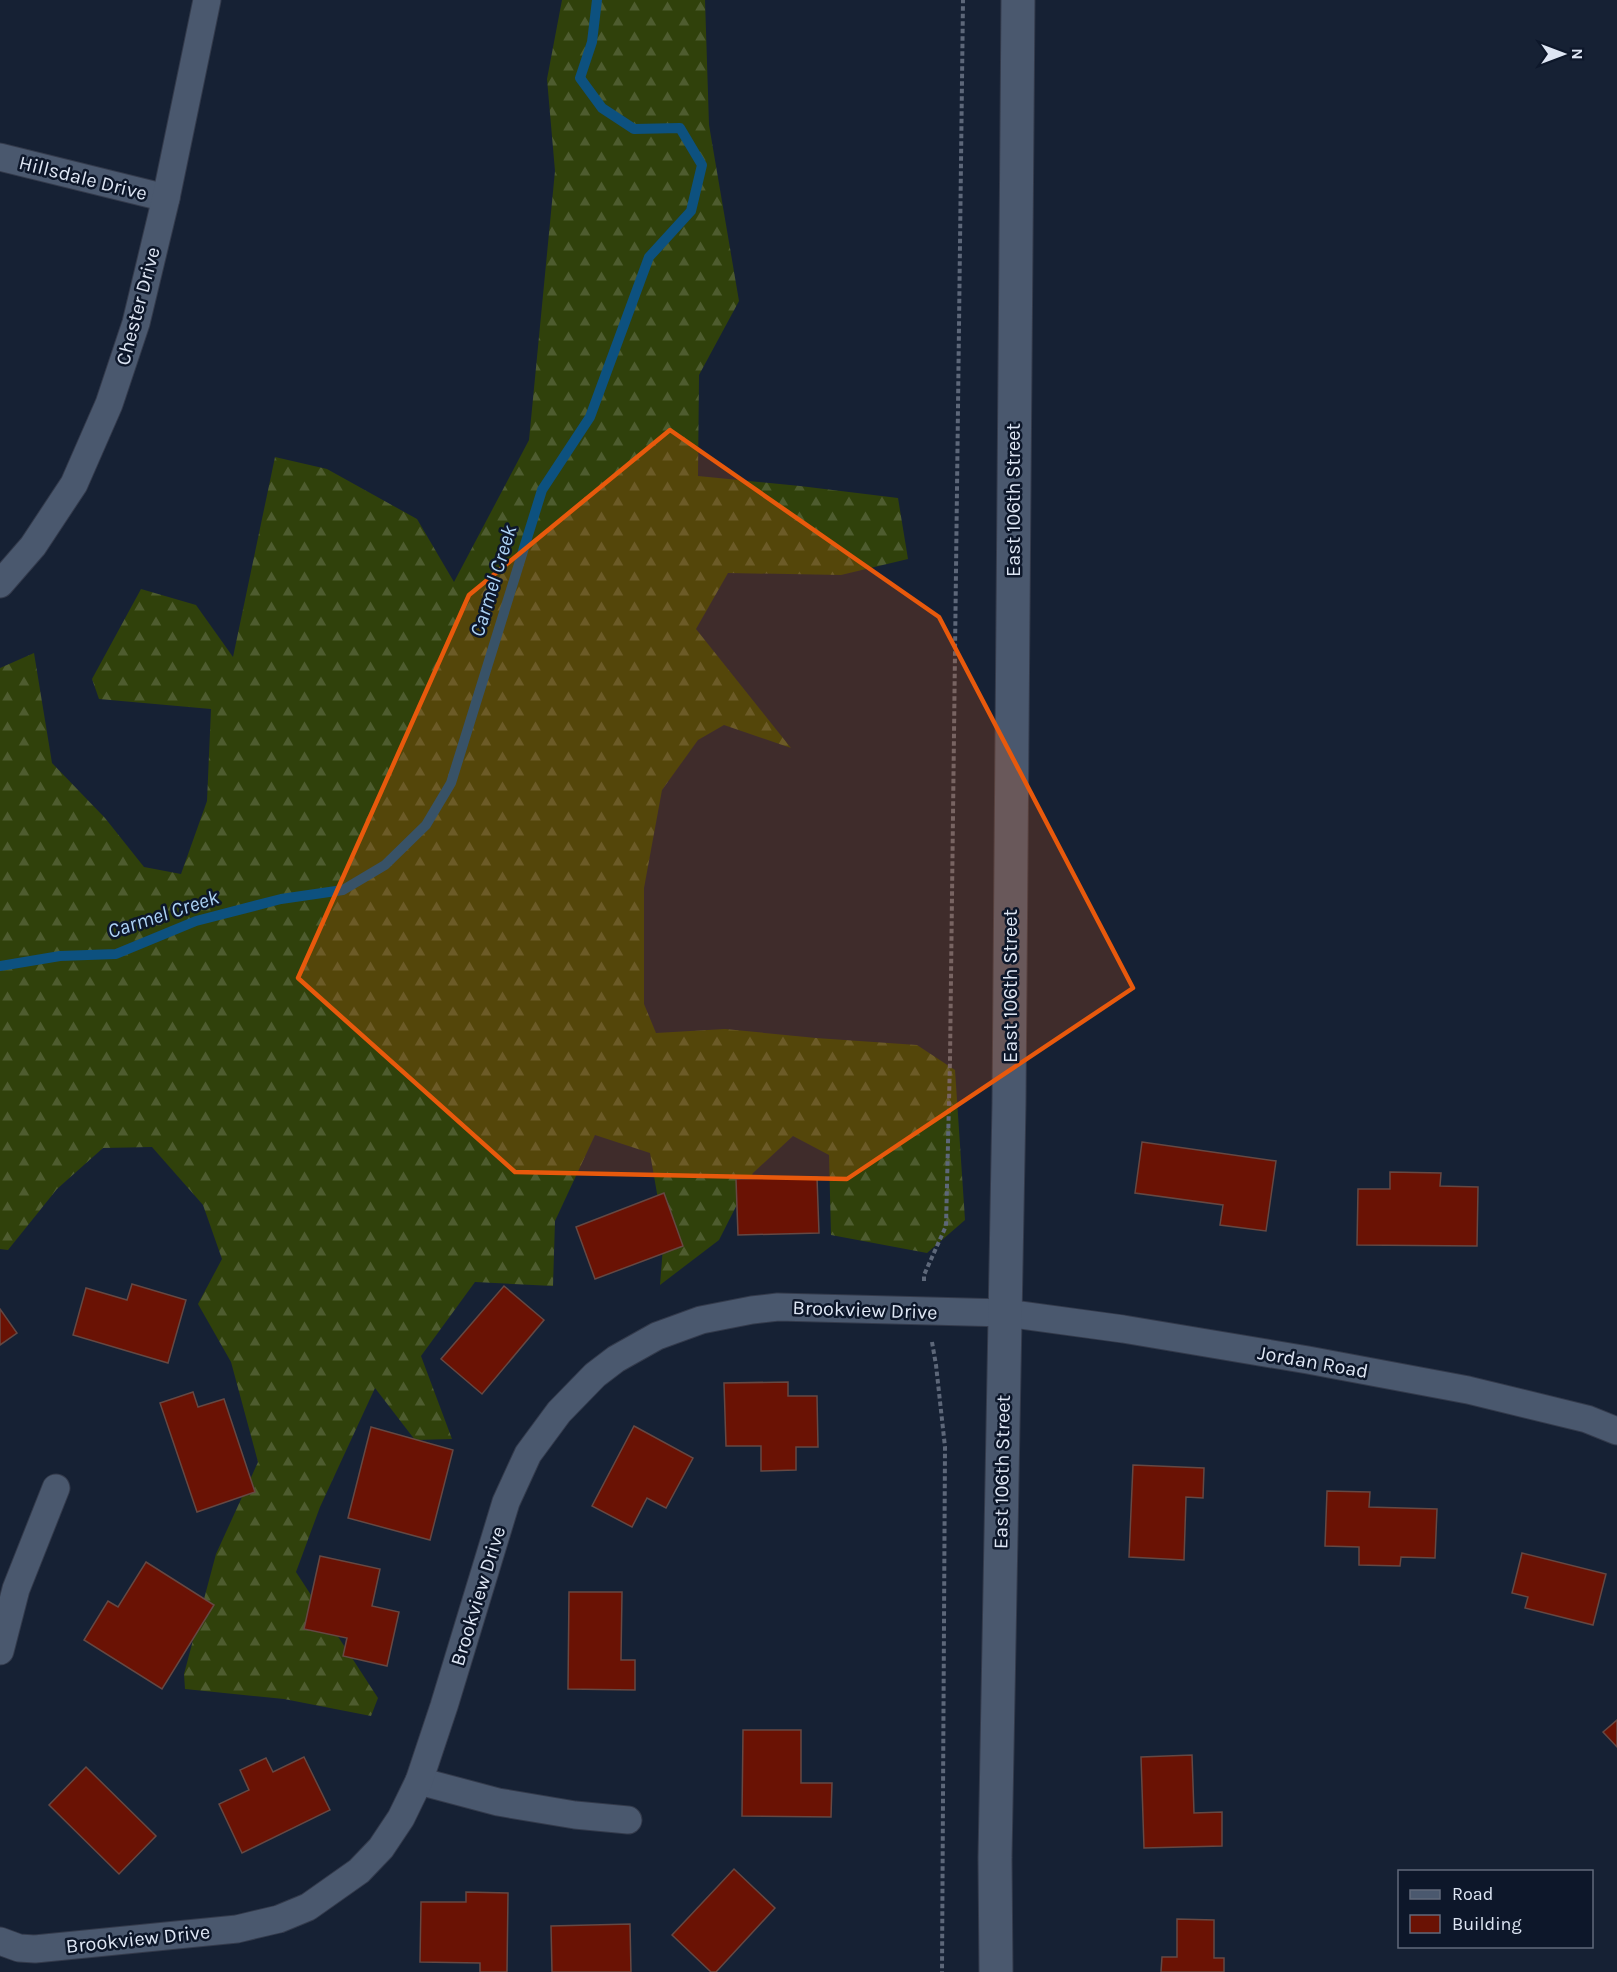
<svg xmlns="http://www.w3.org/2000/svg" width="1617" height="1972" viewBox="0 0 1617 1972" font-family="Karla,sans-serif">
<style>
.forest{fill:url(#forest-firs)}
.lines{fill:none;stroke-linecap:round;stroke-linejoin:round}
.stream{stroke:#0d517f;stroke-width:10}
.building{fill:#6a1204;stroke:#654843;stroke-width:1.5}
.minor-casing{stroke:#333a4b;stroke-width:29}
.tertiary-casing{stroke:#333a4b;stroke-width:35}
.path{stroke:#5d6779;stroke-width:4;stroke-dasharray:4.5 3;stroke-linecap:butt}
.minor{stroke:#4a586e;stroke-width:27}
.tertiary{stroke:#4a586e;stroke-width:33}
.marked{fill:#e8590c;fill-opacity:0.2;stroke:#e8590c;stroke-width:4.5;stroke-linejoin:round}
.labels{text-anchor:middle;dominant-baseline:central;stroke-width:5;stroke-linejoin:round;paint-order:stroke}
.street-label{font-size:20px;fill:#dee6f4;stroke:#0d172a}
.water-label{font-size:21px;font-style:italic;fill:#add3f5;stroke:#0d172a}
</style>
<defs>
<pattern id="forest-firs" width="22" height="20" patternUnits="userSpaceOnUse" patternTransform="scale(1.5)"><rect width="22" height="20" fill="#30410b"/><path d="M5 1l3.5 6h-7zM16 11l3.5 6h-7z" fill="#4e5c2f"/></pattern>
</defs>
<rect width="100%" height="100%" fill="#162134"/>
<path class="forest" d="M562,0h143l4,125 30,176 -40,74 -1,101 102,10 98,12 10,61 -67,16 -113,-2 -32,56 95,119 -67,-23 -26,15 -36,50 -18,98v116l12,29 69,-4 91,9 101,7 38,25 10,150 -38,33 -96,-18 -2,-80 -36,-19 -40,37 -34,67 -59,45 4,-51 -14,-81 -55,-18 -40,86 -2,65 -78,-4 -54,74 31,83 -37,1 -40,-52 -55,119 -24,65 82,126 -7,18 -87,-17 -99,-10 -1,-15 32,-120 42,-92 -27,-100 -33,-58 24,-45 -19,-54 -51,-58 -49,1 -46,41 -49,61 -8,-1v-581l34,-15 18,110 53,55 39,49 37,7 26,-73 4,-92 -112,-10 -7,-20 49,-90 55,16 37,52 42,-200 52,12 90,50 37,63 75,-142 26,-269 -8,-92z"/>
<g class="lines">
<path class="stream" d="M0,966l60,-10 56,-2 80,-33 85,-22 62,-9 42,-25 41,-40 25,-42 91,-293 48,-73 59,-160 42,-46 11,-46 -22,-37 -46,1 -32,-21 -22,-30 12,-36 5,-42"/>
</g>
<g class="building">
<path d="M1142,1142l134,19 -10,70 -46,-6 3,-20 -88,-12z"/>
<path d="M1390,1172l51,1 -1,13 38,1 -1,59 -120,-1 1,-56h32z"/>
<path d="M817,1177l2,56 -81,2 -2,-56z"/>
<path d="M664,1193l19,53 -88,33 -19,-52z"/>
<path d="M132,1284l54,16 -18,63 -95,-28 13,-47 41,12z"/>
<path d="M504,1286l40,34 -62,74 -41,-35z"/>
<path d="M0,1309l17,24 -17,12z"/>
<path d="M788,1382v14h29l1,51h-22v23l-35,1v-25h-35l-2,-63z"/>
<path d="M193,1392l5,15 26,-8 31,93 -58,20 -37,-109z"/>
<path d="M634,1426l59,32 -27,50 -19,-10 -15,29 -40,-21z"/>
<path d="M371,1427l82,23 -23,90 -82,-22z"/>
<path d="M1133,1465l71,3 -1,30 -17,-1 -2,63 -55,-3z"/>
<path d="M1327,1491l43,1 -1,15 68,2 -2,49 -34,-1 -1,9 -41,-1v-18l-34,-1z"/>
<path d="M1522,1553l84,21 -13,51 -68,-17 3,-11 -16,-4z"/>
<path d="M320,1556l60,13 -8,37 27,6 -12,54 -44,-10 4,-18 -43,-9z"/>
<path d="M146,1562l68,43 -52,84 -78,-49 24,-39 10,6z"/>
<path d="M569,1592h53l-1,68h14v30l-67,-1z"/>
<path d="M1617,1720v27l-14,-15z"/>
<path d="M743,1730h58v53h31l-1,34 -89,-1z"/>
<path d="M1192,1755l2,58 28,-1v34l-78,2 -3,-91z"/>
<path d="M304,1757l26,53 -88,43 -23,-49 30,-14 -9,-20 26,-12 7,14z"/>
<path d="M86,1767l70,69 -37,38 -70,-69z"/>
<path d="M734,1869l41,39 -59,64h-5l-39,-37z"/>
<path d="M466,1892l42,1 -1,79h-27v-9l-60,-1 1,-60h45z"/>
<path d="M1177,1919l37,1v38h10v14h-63l1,-15h15z"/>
<path d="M630,1924l1,48h-79l-1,-46z"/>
</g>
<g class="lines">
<defs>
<g id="minor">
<path d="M0,157l166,41"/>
<path d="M0,584l33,-38 41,-62 35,-80 27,-81 30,-125 41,-198"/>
<path d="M0,1651l16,-62 40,-101"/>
<path d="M419,1781l79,21 77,13 53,5"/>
<path d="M0,1941l19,7 16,1 202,-20 42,-10 29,-12 51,-36 22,-23 20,-30 18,-37 25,-75 62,-204 22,-48 31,-42 36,-37 21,-16 41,-23 44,-16 51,-10 26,-3 227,6 118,16 185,31 160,30 119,29 30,12"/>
</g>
<path id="tertiary" d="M996,1972l-1,-114 14,-755 9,-1103"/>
</defs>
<use href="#minor" class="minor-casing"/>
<use href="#tertiary" class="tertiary-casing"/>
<g class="path">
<path d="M924,1281v-6l22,-49 4,-166 13,-1060"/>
<path d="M932,1342l4,23 9,82 -3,525"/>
</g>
<use href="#minor" class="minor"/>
<use href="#tertiary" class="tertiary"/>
</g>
<path class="marked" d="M670,430l269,187 194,371 -286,191 -332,-7 -217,-194 171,-383z"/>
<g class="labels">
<g class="street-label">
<text transform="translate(83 178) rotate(14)">Hillsdale Drive</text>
<text transform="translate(138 306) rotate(-75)">Chester Drive</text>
<text transform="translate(1013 500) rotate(-90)">East 106th Street</text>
<text transform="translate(1010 986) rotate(-90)">East 106th Street</text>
<text transform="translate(865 1310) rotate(2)">Brookview Drive</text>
<text transform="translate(1313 1362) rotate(10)">Jordan Road</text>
<text transform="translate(1002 1472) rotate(-89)">East 106th Street</text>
<text transform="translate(478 1596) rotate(-73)">Brookview Drive</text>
<text transform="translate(138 1939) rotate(-6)">Brookview Drive</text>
</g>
<g class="water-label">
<text transform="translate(493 581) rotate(-73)">Carmel Creek</text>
<text transform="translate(163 914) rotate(-18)">Carmel Creek</text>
</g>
</g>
<rect x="1398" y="1870" width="195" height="78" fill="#0d172a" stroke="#616a7b" stroke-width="1.5"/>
<rect x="1410" y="1890" width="30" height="9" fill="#4a586e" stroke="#616a7b" stroke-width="1.5"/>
<text x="1452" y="1900" font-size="18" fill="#dee6f4">Road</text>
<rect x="1410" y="1915" width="30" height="18" fill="#6a1204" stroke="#616a7b" stroke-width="1.5"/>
<text x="1452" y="1930" font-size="18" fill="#dee6f4">Building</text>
<g transform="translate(1563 54) rotate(90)" stroke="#0d172a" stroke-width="4.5" paint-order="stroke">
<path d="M0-4.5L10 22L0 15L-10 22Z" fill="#dee6f4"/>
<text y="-9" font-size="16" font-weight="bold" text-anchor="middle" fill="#dee6f4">N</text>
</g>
</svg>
